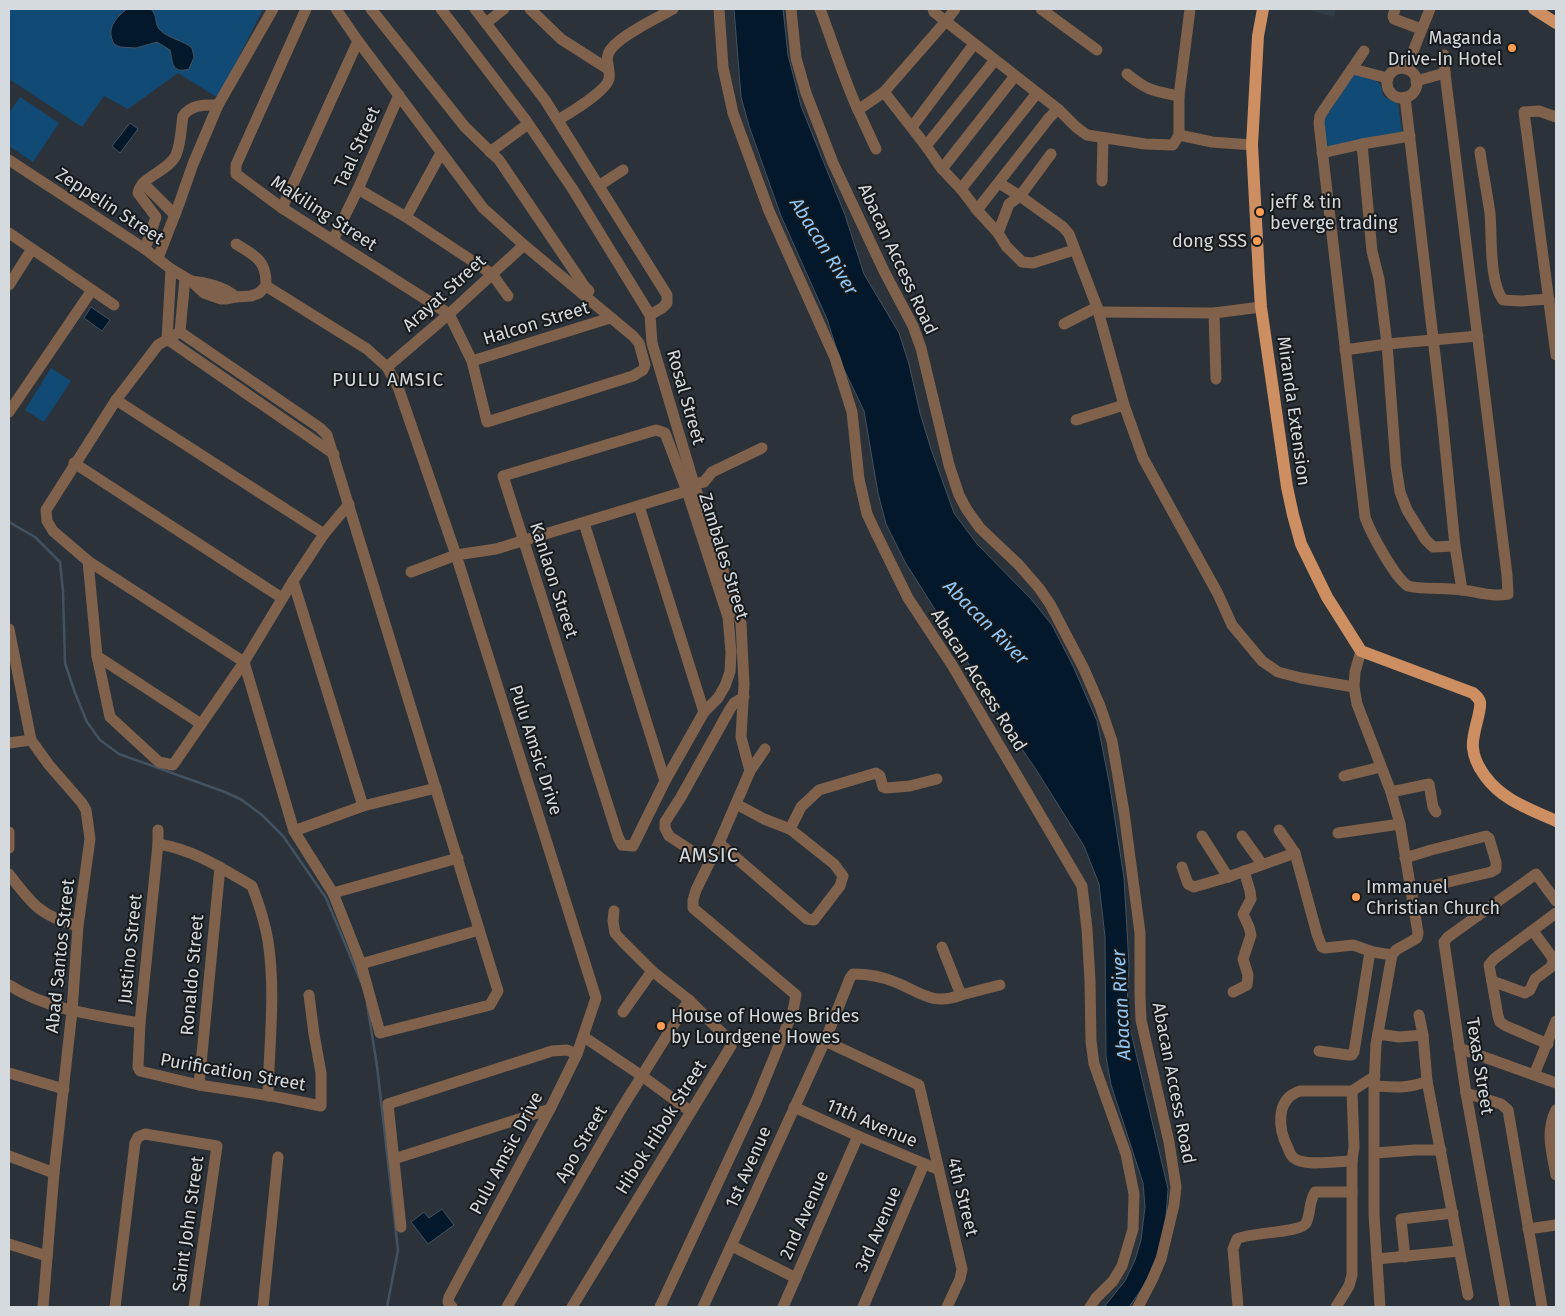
<svg xmlns="http://www.w3.org/2000/svg" width="1565" height="1316" viewBox="0 0 1565 1316" font-family="'Fira Sans',sans-serif">
<style>
.built{fill:#303d48}
.green{fill:#114b75}
.water{fill:#03182a;stroke:#425260}
.lines{fill:none;stroke-linecap:round;stroke-linejoin:round}
.stream{stroke:#425260;stroke-width:2.5}
.minor{stroke:#80614b;stroke-width:11}
.major{stroke:#cd8e61;stroke-width:12}
.poi-dot{fill:#fc9d53;stroke:#161a1c;stroke-width:2}
.labels{text-anchor:middle;dominant-baseline:central;stroke-width:4;stroke-linejoin:round;paint-order:stroke}
.poi-label{font-size:18px;fill:#d5dade;stroke:#161a1c;text-anchor:start}
.street-label{font-size:18px;fill:#d5dade;stroke:#161a1c}
.water-label{font-size:19px;font-style:italic;fill:#92c7f6;stroke:#161a1c}
.neighbourhood-label{font-size:19px;letter-spacing:1px;fill:#d5dade;stroke:#161a1c}
.quarter-label{font-size:20px;letter-spacing:1px;fill:#d5dade;stroke:#161a1c}
</style>
<rect width="100%" height="100%" fill="#2b3239"/>
<path class="built" d="M1306,9h30l-2,8z"/>
<g class="green">
<path d="M9,9h254l-45,89 -40,-25 -50,36 -24,-13 -22,31 -73,-48z"/>
<path d="M1354,74c16,4 28,3 29,22l15,8 4,28 -77,15 -3,-24z"/>
<path d="M20,97l39,26 -26,39 -24,-16v-33z"/>
<path d="M51,368l20,13 -27,41 -19,-12z"/>
</g>
<g class="water">
<path d="M127,9h24c7,7 3,15 9,21 9,9 23,10 32,18l2,9 -5,12c-18,5 -16,-7 -19,-19l-13,-8 -21,6 -16,-1 -6,-3c-8,-15 1,-26 13,-35z"/>
<path d="M734,9h49l5,46 13,51 44,109 19,59 35,59 10,31 11,49 11,36 23,64 23,31 54,55 21,26 21,41 24,55 12,60 15,97 5,87 -2,39 3,24 38,161 -2,28 -7,36 -10,25 -20,29h-25l21,-26 10,-21 6,-20 4,-33 -2,-24 -32,-98 -5,-29 -1,-119 -6,-53 -15,-38 -49,-78 -35,-51 -37,-63 -58,-92 -19,-38 -8,-31 -14,-82 -23,-48 -14,-44 -46,-103 -32,-90 -8,-29z"/>
<path d="M130,123l8,6 -18,24 -8,-7z"/>
<path d="M91,307l19,13 -8,11 -18,-13z"/>
<path d="M442,1209l12,16 -26,19 -17,-22 13,-10 5,6z"/>
</g>
<g class="lines">
<g class="stream">
<path d="M9,522l26,15 25,25 3,29 2,72 10,30 12,29 13,18 19,14 106,38 17,8 20,15 21,21 43,62 35,84"/>
<path d="M367,1004l10,62 21,184 -11,57"/>
</g>
<g class="minor">
<path d="M306,9l-70,156v9l46,34 167,106 23,47 15,61 146,-46 10,-6 2,-5 -6,-22 -6,-7 -109,-91 -41,-37 -125,-167 -22,-32"/>
<path d="M371,9l94,118 34,33 86,127 4,4"/>
<path d="M441,9l84,110 47,69 78,127 2,28 42,141 47,139 3,61 -3,53 9,34 -31,72 -23,47 -3,10v8l103,87 -3,16 -36,88 -97,208"/>
<path d="M475,9l70,91 122,195v8l-5,5 -12,7"/>
<path d="M530,9l31,30 47,30"/>
<path d="M719,9l4,58 10,46 36,98 66,147 17,54 7,67 8,35 8,17 33,67 44,67 130,221 5,43 3,52 1,60 3,23 32,90 8,40 -1,35 -11,37 -9,15 -17,17 -6,9"/>
<path d="M791,9l5,49 10,35 27,70 52,110 28,53 8,22 28,117 10,30 8,15 13,18 39,37 20,23 11,16 34,65 16,37 12,35 12,71 16,121v63l1,24 28,122 7,45 -2,18 -13,54 -9,21 -14,27"/>
<path d="M820,9c13,34 23,68 38,101"/>
<path d="M933,9l1,3 124,97 18,18 11,8 58,9 28,1 6,-10v-39l11,-87"/>
<path d="M1041,9l56,41"/>
<path d="M1395,9l-2,7 1,3 27,10"/>
<path d="M486,23l18,-14"/>
<path d="M1364,51l-39,57 -5,8 -1,7 46,394c5,15 30,61 43,69 7,3 44,2 54,4 17,2 29,7 46,4l-1,-19 -62,-502 -1,-18"/>
<circle cx="1402" cy="83" r="15"/>
<path d="M1353,69l34,9"/>
<path d="M1406,69l24,-60"/>
<path d="M1127,74c21,17 26,17 52,22"/>
<path d="M1416,81l29,-8"/>
<path d="M884,92l42,54 16,23 19,20 16,21 72,-92 9,-9"/>
<path d="M1405,97l37,318 13,131 7,44"/>
<path d="M1556,117l-17,-6 -15,1 32,243"/>
<path d="M558,120c12,-7 48,-29 51,-41 2,-11 -6,-20 2,-30 10,-14 46,-31 62,-40"/>
<path d="M912,127l62,-83"/>
<path d="M1179,135l33,7 40,3"/>
<path d="M1362,144l10,107 7,28 8,65 9,122 4,26 7,18 18,29 8,8 22,-1"/>
<path d="M926,146l69,-86"/>
<path d="M876,149l-18,-39 26,-18 62,-71 9,-12"/>
<path d="M490,152l38,-28"/>
<path d="M1480,152c3,20 7,41 10,61 2,24 -1,68 13,87l18,1 28,-2"/>
<path d="M1322,153l40,-9 48,-8"/>
<path d="M1051,154l-31,42 43,31 6,7 28,73 27,98 19,53 75,136 14,31 30,36 16,11 23,6 53,9"/>
<path d="M9,160l136,89 26,20 20,12 13,12 17,6h6l9,-2 15,-1 8,-3 7,-7 101,63 20,18 11,20 58,168 140,443 -19,56 -27,55 -101,188 -1,5 4,5"/>
<path d="M942,169l73,-93"/>
<path d="M1102,181l1,-43"/>
<path d="M143,183l32,32"/>
<path d="M600,185l23,-15"/>
<path d="M358,189l48,28 86,57 16,22"/>
<path d="M961,189l76,-96"/>
<path d="M282,208l76,-167"/>
<path d="M977,210l21,23 8,13 16,16 11,1 41,-13"/>
<path d="M406,217l35,-64"/>
<path d="M9,233l105,72"/>
<path d="M998,233l11,-29 11,-8 -21,-13"/>
<path d="M333,240l25,-51 41,-94"/>
<path d="M236,244c20,12 31,17 30,42"/>
<path d="M145,249l11,-32 -18,-24c3,-17 31,-22 38,-38 5,-12 5,-27 7,-39 8,-12 22,-11 35,-11"/>
<path d="M158,258l21,-54 14,-40 25,-59 55,-96"/>
<path d="M171,269l-4,70 167,115"/>
<path d="M191,281c15,1 34,6 45,16"/>
<path d="M9,285l23,-36"/>
<path d="M1098,312l116,1 47,-6"/>
<path d="M1214,313l2,66"/>
<path d="M1064,324l33,-17"/>
<path d="M180,332l-22,13 -42,55 -70,110 1,11 6,10 35,30 156,101 50,169 39,62 28,71 19,69 110,-28 8,-14 -171,-556 -7,-7 -140,-96 5,-54"/>
<path d="M1345,350l42,-6 91,-8"/>
<path d="M472,361l138,-43"/>
<path d="M387,367l62,-53 75,-69"/>
<path d="M116,400l208,134"/>
<path d="M9,412l83,-122"/>
<path d="M1076,420l48,-15"/>
<path d="M656,430l9,3 22,58 41,126 3,35 -1,20 -5,14 -7,12 -14,14 -39,69 -32,65 -11,-1 -4,-8 -115,-361z"/>
<path d="M74,463l208,135"/>
<path d="M694,484l10,-2 8,-10 50,-24"/>
<path d="M639,506l65,206"/>
<path d="M584,523l81,258"/>
<path d="M88,561l9,95 13,61 49,45 14,3 71,-103 49,-81 31,-47 25,-30"/>
<path d="M411,572l45,-17 40,-6 191,-58"/>
<path d="M293,581l70,225"/>
<path d="M9,629l22,111 18,25 33,38 4,7 4,29 -12,87 -6,85 -18,162 -11,134"/>
<path d="M1361,651l-6,21 -1,15 3,17 34,88 9,32 18,109 -1,5 -21,12 -4,5 -16,89 -2,42v128l6,93"/>
<path d="M97,656l104,68"/>
<path d="M9,743l22,-3"/>
<path d="M750,771l15,-22"/>
<path d="M1344,776l37,-9"/>
<path d="M1391,792l38,-8 4,23 3,5"/>
<path d="M790,829l11,-22 18,-17 57,-17 4,3 3,11 3,1 24,-2 27,-7"/>
<path d="M158,830v14l-18,179 -2,44 2,4 59,14 78,12 44,9v-33l-7,-39 -5,-39"/>
<path d="M1279,830l16,23 22,81 5,13 3,1 28,-3 20,7 19,3"/>
<path d="M294,831l69,-25 73,-18"/>
<path d="M9,832v16"/>
<path d="M1338,833l62,-9"/>
<path d="M1202,836l26,41"/>
<path d="M1242,836l20,28"/>
<path d="M719,843l88,76 7,1 26,-34 3,-10 -9,-12 -44,-35 -26,-10 -28,-15"/>
<path d="M158,844c37,6 63,24 94,42 7,18 13,37 16,55 8,51 1,104 0,155"/>
<path d="M1405,858l26,-8 55,-14 3,2 7,24v7l-5,3 -81,19"/>
<path d="M711,860l-16,-7 -26,-17 -4,-8v-6l16,-25 49,-88 4,-6 10,-6"/>
<path d="M1182,867l6,17 6,3 34,-10 67,-24"/>
<path d="M9,874c23,30 31,42 69,52"/>
<path d="M333,893l125,-35"/>
<path d="M361,964l118,-34"/>
<path d="M1492,981l33,12 5,-3 5,-11 16,-12 2,-6 -1,-4 -19,-26"/>
<path d="M9,985c39,25 86,30 131,38"/>
<path d="M1233,992l14,-7 1,-10 -5,-16 8,-24 -2,-8 -6,-13 8,-15 -1,-8 -6,-20"/>
<path d="M961,995l39,-10"/>
<path d="M623,1012l29,-41"/>
<path d="M1419,1015l4,20 4,46 41,214"/>
<path d="M1378,1034l21,3 24,-2"/>
<path d="M584,1037l58,39 48,35"/>
<path d="M825,1041l94,44 43,184 -2,10 -13,28"/>
<path d="M1548,1044l-42,-18 -6,-4 -2,-6 -9,-51 5,-6 62,-46"/>
<path d="M1459,1048l97,35"/>
<path d="M1319,1051l29,4h4l2,-3 16,-101"/>
<path d="M9,1073l55,16"/>
<path d="M1534,1075l22,-54"/>
<path d="M199,1085l21,-218"/>
<path d="M1374,1086c19,1 35,3 53,-5"/>
<path d="M1352,1091h-52c-25,8 -22,38 -12,57 1,3 3,8 6,10 10,9 44,3 58,3"/>
<path d="M1466,1093l35,11 7,6 34,197"/>
<path d="M794,1107l64,29 79,33"/>
<path d="M1556,1110c-11,22 -4,43 0,65"/>
<path d="M1375,1153l40,-3h26"/>
<path d="M9,1156l45,17"/>
<path d="M394,1159l156,-50"/>
<path d="M401,1227l-13,-123 164,-53 15,-1 10,4"/>
<path d="M1528,1229l28,-4"/>
<path d="M9,1244l38,12"/>
<path d="M732,1246l64,32"/>
<path d="M1405,1257l-4,-38 52,-6"/>
<path d="M1377,1259l82,-8"/>
<path d="M115,1307l20,-164 3,-6 7,-3 72,12 -23,161"/>
<path d="M263,1307l15,-150"/>
<path d="M507,1307l113,-196 69,-111"/>
<path d="M572,1307l159,-261 -2,-6 -40,-40 -37,-29 -30,-30 -7,-8 -2,-12 1,-10"/>
<path d="M703,1307l122,-266 25,-63 3,-4c13,0 30,3 42,8 25,10 37,24 66,13l-19,-48"/>
<path d="M783,1307l75,-171"/>
<path d="M863,1307l61,-143"/>
<path d="M1238,1307l-5,-58 4,-10c13,-7 64,-6 69,-16 5,-9 2,-19 9,-31h37"/>
<path d="M1336,1307l13,-21 3,-11v-114l2,-14 -2,-56 23,-15"/>
<path d="M1505,1307l-39,-214 -22,-151 4,-5 88,-63 20,27"/>
</g>
<g class="major">
<path d="M1263,9l-5,27 -6,109 7,132 2,30 26,180 6,28 8,29 26,53 34,54 112,42c3,3 6,5 7,9 2,9 -9,33 -7,46 1,10 6,20 12,28 17,24 45,33 71,45"/>
<path d="M1534,9l22,14"/>
</g>
</g>
<g class="poi-dot">
<circle cx="1512" cy="48" r="5"/>
<circle cx="1260" cy="212" r="5"/>
<circle cx="1257" cy="241" r="5"/>
<circle cx="1356" cy="897" r="5"/>
<circle cx="661" cy="1026" r="5"/>
</g>
<g class="labels">
<g class="poi-label">
<text x="1502" y="38" text-anchor="end">Maganda<tspan x="1502" dy="21">Drive-In Hotel</tspan></text>
<text x="1270" y="202">jeff &amp; tin<tspan x="1270" dy="21">beverge trading</tspan></text>
<text x="1247" y="241" text-anchor="end">dong SSS</text>
<text x="1366" y="887">Immanuel<tspan x="1366" dy="21">Christian Church</tspan></text>
<text x="671" y="1016">House of Howes Brides<tspan x="671" dy="21">by Lourdgene Howes</tspan></text>
</g>
<g class="street-label">
<text transform="translate(357 147) rotate(-66)">Taal Street</text>
<text transform="translate(110 206) rotate(33)">Zeppelin Street</text>
<text transform="translate(324 213) rotate(33)">Makiling Street</text>
<text transform="translate(898 259) rotate(65)">Abacan Access Road</text>
<text transform="translate(444 293) rotate(-42)">Arayat Street</text>
<text transform="translate(536 323) rotate(-17)">Halcon Street</text>
<text transform="translate(686 397) rotate(74)">Rosal Street</text>
<text transform="translate(1294 411) rotate(82)">Miranda Extension</text>
<text transform="translate(724 556) rotate(73)">Zambales Street</text>
<text transform="translate(554 580) rotate(72)">Kanlaon Street</text>
<text transform="translate(979 680) rotate(58)">Abacan Access Road</text>
<text transform="translate(536 750) rotate(72)">Pulu Amsic Drive</text>
<text transform="translate(130 949) rotate(-84)">Justino Street</text>
<text transform="translate(60 956) rotate(-84)">Abad Santos Street</text>
<text transform="translate(192 975) rotate(-85)">Ronaldo Street</text>
<text transform="translate(1480 1066) rotate(81)">Texas Street</text>
<text transform="translate(233 1072) rotate(10)">Purification Street</text>
<text transform="translate(1174 1083) rotate(79)">Abacan Access Road</text>
<text transform="translate(872 1123) rotate(23)">11th Avenue</text>
<text transform="translate(661 1127) rotate(-58)">Hibok Hibok Street</text>
<text transform="translate(581 1144) rotate(-60)">Apo Street</text>
<text transform="translate(506 1153) rotate(-62)">Pulu Amsic Drive</text>
<text transform="translate(748 1167) rotate(-66)">1st Avenue</text>
<text transform="translate(963 1197) rotate(76)">4th Street</text>
<text transform="translate(804 1215) rotate(-66)">2nd Avenue</text>
<text transform="translate(188 1224) rotate(-82)">Saint John Street</text>
<text transform="translate(878 1229) rotate(-67)">3rd Avenue</text>
</g>
<g class="water-label">
<text transform="translate(824 246) rotate(58)">Abacan River</text>
<text transform="translate(986 622) rotate(45)">Abacan River</text>
<text transform="translate(1121 1005) rotate(-93)">Abacan River</text>
</g>
<g class="neighbourhood-label">
<text x="388" y="379">PULU AMSIC</text>
</g>
<g class="quarter-label">
<text x="709" y="855">AMSIC</text>
</g>
</g>
<rect width="1565" height="1316" fill="none" stroke="#d5dade" stroke-width="20"/>
</svg>
